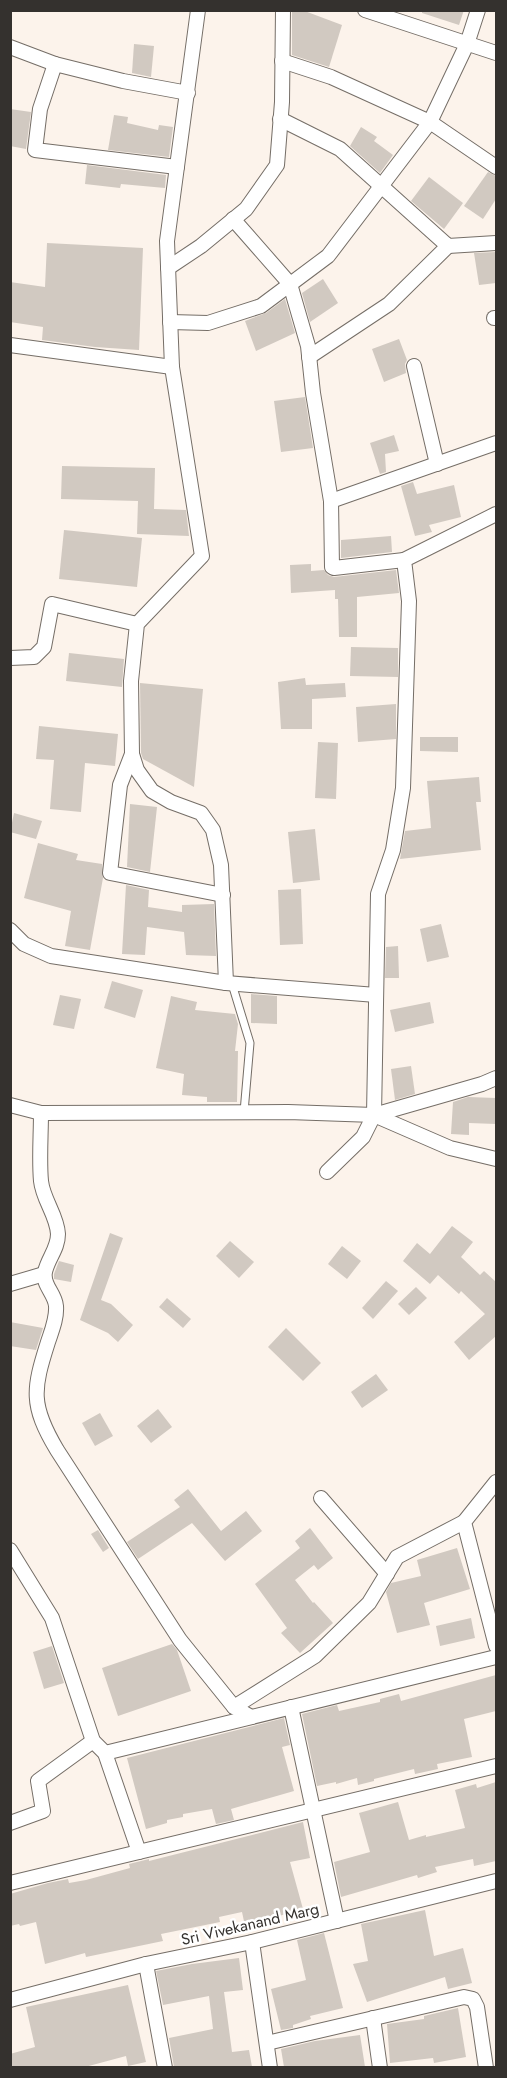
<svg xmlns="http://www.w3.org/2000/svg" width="507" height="2078" viewBox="0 0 507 2078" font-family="Jost,sans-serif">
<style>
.building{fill:#d1c9c1}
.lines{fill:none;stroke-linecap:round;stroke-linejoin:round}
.service-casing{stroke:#756e67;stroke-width:9}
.minor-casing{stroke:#756e67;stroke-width:16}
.service{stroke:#fff;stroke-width:7}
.minor{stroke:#fff;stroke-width:14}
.labels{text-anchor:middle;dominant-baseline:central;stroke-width:5;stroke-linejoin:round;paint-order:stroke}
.street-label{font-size:16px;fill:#34312e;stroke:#fff}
</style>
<rect width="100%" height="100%" fill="#fcf3eb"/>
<g class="building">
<path d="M292,10h10l40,15 -13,42 -37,-12z"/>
<path d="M422,10h42l-5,15 -37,-12z"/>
<path d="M134,44l20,2 -3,31 -19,-4z"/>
<path d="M10,109l21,3 -5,37 -16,-3z"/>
<path d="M114,115l14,2 -1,6 31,7 1,-5 14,2 -4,30 -61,-7z"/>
<path d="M361,127l16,10 -3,4 19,14 -13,18 -30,-27z"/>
<path d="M87,165l79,10 -1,13 -44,-4 -1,4 -35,-4z"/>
<path d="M488,172l8,4v23l-13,20 -19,-13z"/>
<path d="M429,177l34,26 -19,26 -33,-28z"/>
<path d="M47,243l96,5 -4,102 -44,-3 -53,-7 1,-13 -33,-5v-40l35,5z"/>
<path d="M496,252v31l-17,2 -5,-32z"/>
<path d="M323,279l15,24 -28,19 -8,-29z"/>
<path d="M285,299l10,34 -39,18 -11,-30 21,-8z"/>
<path d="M399,339l8,21 -2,4 1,9 -22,9 -12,-33z"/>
<path d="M305,397l8,51 -32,4 -7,-51z"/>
<path d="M394,435l5,16 -14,3 1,18 -6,2 -10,-31z"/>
<path d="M62,466l93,2 -1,41 32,1 3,26 -52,-2 1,-33 -77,-2z"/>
<path d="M413,482l4,12 37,-9 7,32 -32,8 3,7 -17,4 -14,-50z"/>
<path d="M64,530l78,8 -5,49 -78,-8z"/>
<path d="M391,536l1,16 -51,6v-18z"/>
<path d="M311,564v7l13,-1 4,5 6,2 62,-7 3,23 -42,4v40h-18l-1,-38h-3v-9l-44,3 -1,-28z"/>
<path d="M351,647l47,1v29l-48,-1z"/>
<path d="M69,653l55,6 -2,28 -56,-6z"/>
<path d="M305,678l1,7 39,-2 1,14 -34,2v30h-31l-3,-47z"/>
<path d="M140,683l63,6 -9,98 -51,-28 -2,-6z"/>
<path d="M396,704v35l-38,3 -2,-35z"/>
<path d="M39,726l79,8 -3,32 -30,-3 -4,49 -31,-3 4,-49 -18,-1z"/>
<path d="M420,737h38v15l-38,-1z"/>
<path d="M318,742l20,1 -2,56 -21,-1z"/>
<path d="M479,777l2,25h-5l5,48 -81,9 5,-28 26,-3 -4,-47z"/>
<path d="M130,804l27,3 -7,65 -23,-5z"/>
<path d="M14,813l28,8 -6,18 -26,-7z"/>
<path d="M315,829l5,51 -27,3 -5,-51z"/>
<path d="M38,843l40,11 -2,6 26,4 1,14 -13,72 -25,-4 6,-35 -47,-13z"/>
<path d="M126,885l23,5 -1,17 34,5v-7l32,-1 2,52 -30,-1 -2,-23 -37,-5 -2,28 -23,-1z"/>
<path d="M301,889l2,55 -23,1 -2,-55z"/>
<path d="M441,924l8,33 -22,5 -7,-33z"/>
<path d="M398,946l1,32h-14l1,-31z"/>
<path d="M112,981l31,9 -8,28 -31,-10z"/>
<path d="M251,994l26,2v28l-26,-1z"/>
<path d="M60,995l21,4 -7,30 -21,-4z"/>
<path d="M171,996l26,6 -2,8 40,4 3,10 -3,27h3l-1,51h-30v-5l-25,-2 2,-21 -28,-6z"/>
<path d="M430,1002l4,21 -39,9 -5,-22z"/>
<path d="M411,1066l4,28 -20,6 -4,-31z"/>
<path d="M468,1097l28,1v26l-27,-1v12l-18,-1 2,-32z"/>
<path d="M452,1226l21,16 -12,15 19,18 4,-4 12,11v54l-27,24 -15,-18 31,-28 -24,-23 -2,3 -21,-19 -8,9 -27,-23 14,-18 13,11z"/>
<path d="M110,1233l13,5 -22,62 10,4 22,21 -15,17 -10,-9 -28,-13z"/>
<path d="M230,1241l24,21 -15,16 -23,-22z"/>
<path d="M342,1246l19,15 -14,18 -19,-15z"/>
<path d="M59,1261l15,4 -3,17 -17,-3v-5z"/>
<path d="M386,1281l12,10 -25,28 -11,-11z"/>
<path d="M416,1287l11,11 -18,17 -11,-11z"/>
<path d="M167,1298l24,21 -8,9 -24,-21z"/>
<path d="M10,1322l33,6 -7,22 -26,-4z"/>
<path d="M286,1328l35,35 -18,18 -35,-34z"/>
<path d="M376,1374l12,16 -26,18 -11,-16z"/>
<path d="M158,1409l14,18 -21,16 -14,-17z"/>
<path d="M100,1413l13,23 -18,10 -13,-23z"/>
<path d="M188,1489l33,42 25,-20 16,20 -37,30 -33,-38 -54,36 -11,-17 53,-35 -6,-7z"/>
<path d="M310,1528l23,30 -15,12 -4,-5 -19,15 18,23 1,-1 19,21 -33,30 -19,-20 6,-5 -32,-44 45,-36 -5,-7z"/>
<path d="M98,1530l11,18 -6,4 -12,-18z"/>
<path d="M457,1548l13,41 -46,14 6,22 -33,8 -11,-41 5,-9 30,-7 -4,-16z"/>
<path d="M471,1618l4,20 -35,8 -4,-20z"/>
<path d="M172,1644l5,6 14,41 -73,25 -16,-48z"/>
<path d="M52,1646l12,37 -20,6 -11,-37z"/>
<path d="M496,1675v36l-32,8 8,38 -35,7 1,5 -23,5 -1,-5 -40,10v2l-16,4 -1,-7 -21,6v-2l-19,4 -15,-72 35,-9 2,6 41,-9v-3l19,-5 2,7z"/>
<path d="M284,1718l6,27 -8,2 12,44 -63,18 3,11 -18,4 -4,-15 -29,5v3l-16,3v3l-21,6 -19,-71z"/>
<path d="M496,1782v79l-22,5 -1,-7 -38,8 2,5 -19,6 -1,-3 -76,22 -7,-35 36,-10 -11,-39 39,-11 11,38 17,-5v2l39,-9 -10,-38 21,-6 1,4z"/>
<path d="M303,1822l7,36 -20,4 13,47 -58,17 -3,-14 -23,5 1,5 -59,12 2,7 -77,16 -1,-4 -40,11 -9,-42 -16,4 -1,-2 -9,2v-32l38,-11 20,-4 1,4 17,-3 44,-12 -1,-4 20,-5v2z"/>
<path d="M425,1910l9,46 29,-8 9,35 -24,6 -3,-12 -78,25 -14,-38 15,-3 -7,-37z"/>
<path d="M324,1933l19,75 -33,8 1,3 -18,6v3l-12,2 -10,-41 35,-9 -9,-40z"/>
<path d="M239,1958l4,32 -19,2 8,60 17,-2 3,17h-78l-5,-29 44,-9 -4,-33 -46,9 -7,-34 36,-7z"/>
<path d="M128,1985l18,77 -18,4 -2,-10 -41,11h-75v-13l25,-7 -9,-40z"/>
<path d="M458,2008l8,49 -32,6 -1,-5 -43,5 -3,-39 37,-5v-3z"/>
<path d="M360,2035l5,32h-81l-3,-18 34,-8z"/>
</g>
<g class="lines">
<defs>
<path id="service" d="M232,984l18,59 -6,69"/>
<g id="minor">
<path d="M198,10l-31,231 5,126 30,189 -65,68 -6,57 1,73 5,16 15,21 19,11 30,11 12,17 8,35 5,118"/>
<path d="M365,10l131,43"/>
<path d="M10,47l45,17"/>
<path d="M282,61l49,16 99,45 66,45"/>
<path d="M280,119l60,30 108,97 48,-3"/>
<path d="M177,167l-142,-17 5,-41 15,-45 68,17 65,12"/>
<path d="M233,219l57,65 18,62 5,47 18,108 1,66 2,1 70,-8"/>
<path d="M168,268l33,-22 45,-37 31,-44 5,-63 1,-92"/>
<path d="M494,318h2"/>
<path d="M170,322l38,1 53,-17 67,-50 102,-134 37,-78 11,-34"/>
<path d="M10,345l162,22"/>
<path d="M309,357l80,-53 59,-58"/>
<path d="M414,366l23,98"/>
<path d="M331,501l165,-58"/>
<path d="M10,658l24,-1 10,-10 8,-43 85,20"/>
<path d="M132,754l-12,31 -10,88 113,22"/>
<path d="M10,930l14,14 27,12 175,27 150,12"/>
<path d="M10,1105l31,8 247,-1 86,3 76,33 46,11"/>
<path d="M41,1113c0,22 -2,46 0,68 2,19 16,34 17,53 0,15 -10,24 -13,38 -3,13 10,21 11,34 1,12 -4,24 -8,36 -15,47 -18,63 9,108l123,190 54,67 17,10"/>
<path d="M374,1115l108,-31 14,-6"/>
<path d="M327,1172l36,-35 11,-22 4,-221 15,-44 10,-62 6,-187 -5,-41 92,-46"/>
<path d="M10,1284l34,-10"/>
<path d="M496,1482l-32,40 32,124"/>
<path d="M321,1498l66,76"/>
<path d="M10,1550l42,68 41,123 12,12 34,99"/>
<path d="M234,1707l81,-51 54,-53 28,-46 67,-35"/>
<path d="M291,1707l46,214"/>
<path d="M105,1753l391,-96"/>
<path d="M10,1823l33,-12 -5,-30 55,-40"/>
<path d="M10,1883l486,-117"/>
<path d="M252,1942l18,126"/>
<path d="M146,1964l19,104"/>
<path d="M10,2000l136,-36 106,-22 244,-61"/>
<path d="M373,2018l7,50"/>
<path d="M267,2043l197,-46 9,2 4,8 9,61"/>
</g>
</defs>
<use href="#service" class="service-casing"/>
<use href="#minor" class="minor-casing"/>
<use href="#service" class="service"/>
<use href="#minor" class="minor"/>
</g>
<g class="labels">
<g class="street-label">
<text transform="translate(250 1924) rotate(-13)">Sri Vivekanand Marg</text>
</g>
</g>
<rect width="507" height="2078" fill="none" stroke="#34312e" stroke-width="24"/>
</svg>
